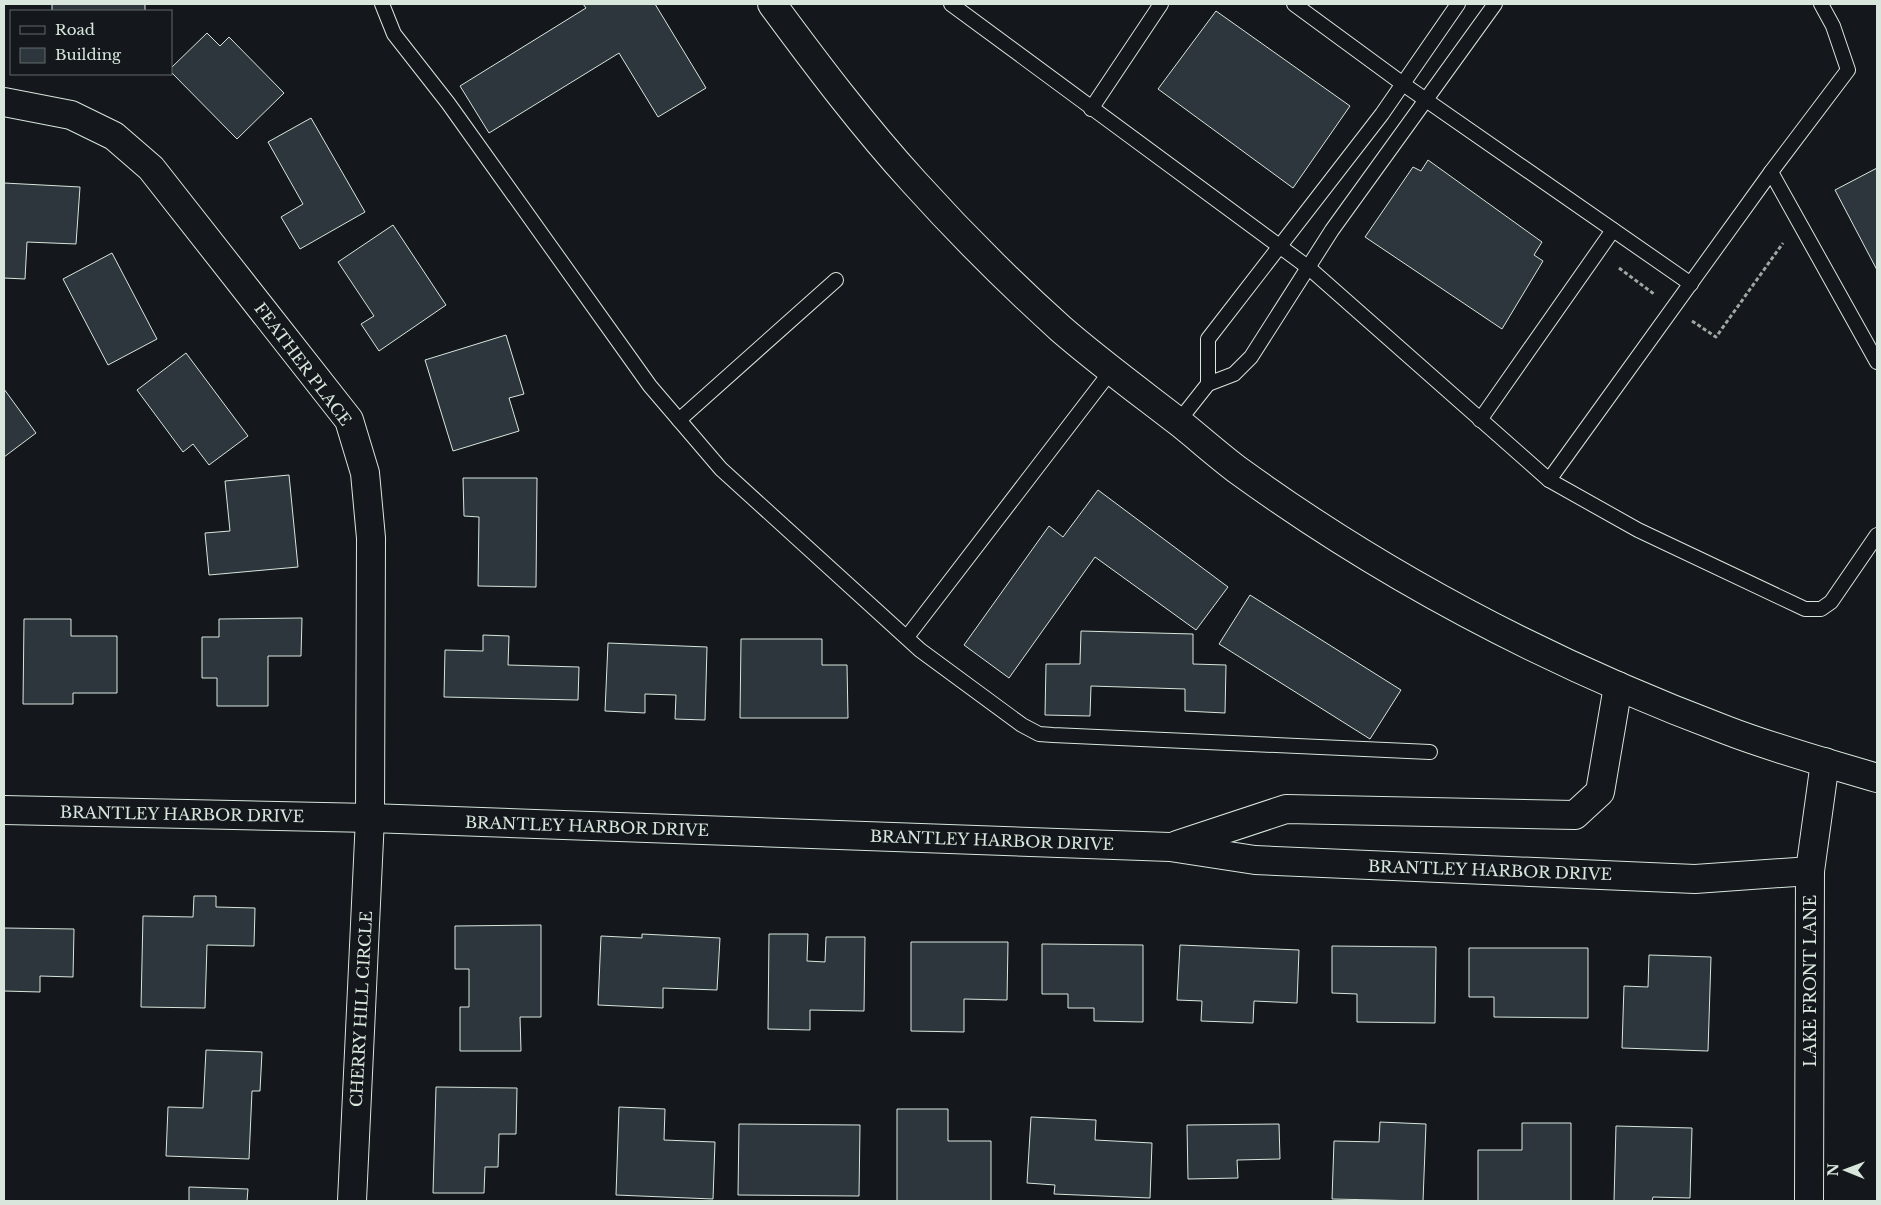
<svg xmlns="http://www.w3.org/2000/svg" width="1881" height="1205" viewBox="0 0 1881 1205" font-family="'Libre Baskerville',serif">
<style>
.building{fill:#2c363c;stroke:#d8e6dc}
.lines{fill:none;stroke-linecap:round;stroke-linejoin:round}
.service-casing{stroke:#d8e6dc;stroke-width:16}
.minor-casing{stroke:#d8e6dc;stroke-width:30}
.primary-casing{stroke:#d8e6dc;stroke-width:30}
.path{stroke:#9da8a2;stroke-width:3;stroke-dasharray:4 2.5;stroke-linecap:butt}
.service{stroke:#14181c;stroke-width:14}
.minor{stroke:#14181c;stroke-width:28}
.primary{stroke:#14181c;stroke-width:28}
.labels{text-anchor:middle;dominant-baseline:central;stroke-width:4;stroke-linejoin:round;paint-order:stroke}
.street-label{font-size:16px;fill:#d8e6dc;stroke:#14181c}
</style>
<rect width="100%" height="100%" fill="#14181c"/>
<g class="building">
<rect x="52" y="4" width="93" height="7"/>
<path d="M583,4h72l51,84 -48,29 -39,-64 -130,80 -29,-47 126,-78z"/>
<path d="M1216,11l134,95 -57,82 -135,-99z"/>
<path d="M207,33l13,13 9,-9 55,56 -47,46 -66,-67v-4z"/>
<path d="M311,118l54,94 -65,37 -19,-32 22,-13 -35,-62z"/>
<path d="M1428,160l114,82 -8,13 9,6 -41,68 -137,-92 48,-70 8,4z"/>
<path d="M1877,168v102l-42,-80z"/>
<path d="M4,183l76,4 -4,57 -49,-2 -2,37 -21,-1z"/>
<path d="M393,225l53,80 -67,46 -18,-27 13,-8 -36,-54z"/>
<path d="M112,253l45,86 -49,26 -45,-86z"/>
<path d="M506,335l18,59 -15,4 10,33 -66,20 -28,-91z"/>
<path d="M186,353l62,83 -39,29 -16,-21 -10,8 -46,-62z"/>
<path d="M4,389l32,44 -32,24z"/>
<path d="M289,475l9,92 -89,8 -4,-42 25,-2 -5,-50z"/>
<path d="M463,478h74l-1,109 -58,-1 1,-69 -15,-1z"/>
<path d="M1098,490l130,97 -32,43 -101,-73 -86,121 -45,-33 85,-119 14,11z"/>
<path d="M1250,595l151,95 -31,49 -151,-95z"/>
<path d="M302,618l-1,38h-33v50h-51v-28h-15v-41h17v-18z"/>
<path d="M24,619h47v17h46v57h-44v11h-50z"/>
<path d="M1081,631l112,3v30l33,1 -1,48 -40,-2v-22l-94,-3 -1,30 -45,-1 1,-51h34z"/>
<path d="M483,635l26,1 -1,29 71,2 -1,33 -134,-3 1,-47 38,1z"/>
<path d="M741,639h81v26h25l1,53h-108z"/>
<path d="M608,643l99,4 -2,73 -30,-1 1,-24 -31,-1v19l-40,-2z"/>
<path d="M194,896h22v11l39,1 -1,38 -47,-1 -2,63 -64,-1 2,-91 50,1z"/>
<path d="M541,925v92h-21l1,34h-61v-44h9v-38h-14v-43z"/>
<path d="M4,928l70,1 -1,48 -33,-1v16l-36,-1z"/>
<path d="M642,934l78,4 -3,52 -54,-2v20l-65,-3 3,-69 41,2z"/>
<path d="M769,934h39l-1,27 18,1 1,-25h39l-1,74 -54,-1v20l-42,-1z"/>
<path d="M911,942h97l-1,58 -43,-1v33l-53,-1z"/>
<path d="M1042,944l101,1v77l-49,-1v-13h-26v-14h-26z"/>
<path d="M1180,945l119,5 -2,53 -43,-2 -1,22 -52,-2 1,-20 -25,-1z"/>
<path d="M1332,946l104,1 -1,76 -78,-1v-28l-25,-1z"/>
<path d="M1469,948h119v70l-94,-1v-20h-25z"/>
<path d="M1649,955l62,2 -3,94 -86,-3 2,-62 24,1z"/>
<path d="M206,1050l56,2 -2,39h-8l-3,68 -83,-3 2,-49 35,1z"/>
<path d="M436,1087l81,1 -1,46h-17l-1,33h-13l-1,26h-51z"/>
<path d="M619,1107l46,2 -1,31 51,2 -2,57 -97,-4z"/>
<path d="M897,1109h51v32h43v60h-94z"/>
<path d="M1031,1117l65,3 -1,20 57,3 -2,55 -96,-4 1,-9 -28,-2z"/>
<path d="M1380,1122l46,2 -3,77 -91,-2 2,-58 45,1z"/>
<path d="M1522,1123h49v78h-93v-51h44z"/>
<path d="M739,1124l121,1 -1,71 -121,-1z"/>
<path d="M1279,1124l1,35 -43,1 1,18 -50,1 -1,-54z"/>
<path d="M1616,1126l76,2 -2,70 -37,-1 -1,4h-38z"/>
<path d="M189,1187l59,2 -1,12h-58z"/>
</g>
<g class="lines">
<defs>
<g id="service">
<path d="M382,4l12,30 54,69 202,283 71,83 199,181 102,75 17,9 14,1 377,17"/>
<path d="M951,4l358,264 240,212 89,50 167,79h16l10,-7 46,-67"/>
<path d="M1294,4l109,80 288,200"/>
<path d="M1821,4l12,22 15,44 -77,102 106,190"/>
<path d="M1091,109l70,-105"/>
<path d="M1208,384v-45l174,-225 76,-110"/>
<path d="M679,420l157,-140"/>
<path d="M1480,420l133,-190"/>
<path d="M1178,422l30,-38 26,-10 17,-17 81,-127 163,-226"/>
<path d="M1549,480l222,-308"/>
<path d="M907,637l204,-266"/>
</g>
<g id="minor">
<path d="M4,102l67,13 43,21 37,32 198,252 16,53 6,65 -1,280 -18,383"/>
<path d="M4,810l366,8 800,29 85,13 440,19 115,-8"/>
<path d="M1177,845l109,-36 289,6 25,-23 18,-106"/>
<path d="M1809,1201l1,-330 15,-109"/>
</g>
<path id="primary" d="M772,4c45,61 91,122 142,178 46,51 96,101 147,147 38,33 79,63 119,94 20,16 39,33 59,48 149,108 314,194 487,259 49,19 101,33 151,48"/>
</defs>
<use href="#service" class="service-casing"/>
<use href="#minor" class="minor-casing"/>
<use href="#primary" class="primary-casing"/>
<g class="path">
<path d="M1619,268l35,26"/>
<path d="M1692,321l24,16 67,-94"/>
</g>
<use href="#service" class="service"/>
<use href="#minor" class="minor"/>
<use href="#primary" class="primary"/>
</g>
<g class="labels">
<g class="street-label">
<text transform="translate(303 364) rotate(53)">FEATHER PLACE</text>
<text transform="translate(182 814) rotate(1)">BRANTLEY HARBOR DRIVE</text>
<text transform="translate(587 826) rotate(2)">BRANTLEY HARBOR DRIVE</text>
<text transform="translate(992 840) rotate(2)">BRANTLEY HARBOR DRIVE</text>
<text transform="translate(1490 870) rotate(2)">BRANTLEY HARBOR DRIVE</text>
<text transform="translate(1810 981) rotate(-90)">LAKE FRONT LANE</text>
<text transform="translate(361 1009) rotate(-87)">CHERRY HILL CIRCLE</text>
</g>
</g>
<rect width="1881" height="1205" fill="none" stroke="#d8e6dc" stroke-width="10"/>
<rect x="10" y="10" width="162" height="65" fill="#14181c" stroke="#626a69"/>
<rect x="20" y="26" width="25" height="8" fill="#14181c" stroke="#626a69"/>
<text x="55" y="35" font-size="15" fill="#d8e6dc">Road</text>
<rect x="20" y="48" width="25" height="15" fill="#2c363c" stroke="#626a69"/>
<text x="55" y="60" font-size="15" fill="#d8e6dc">Building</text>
<g transform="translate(1846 1170) rotate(271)" stroke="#14181c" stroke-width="4" paint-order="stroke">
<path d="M0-4L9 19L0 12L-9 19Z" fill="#d8e6dc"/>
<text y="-8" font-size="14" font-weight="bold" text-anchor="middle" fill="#d8e6dc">N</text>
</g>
</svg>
